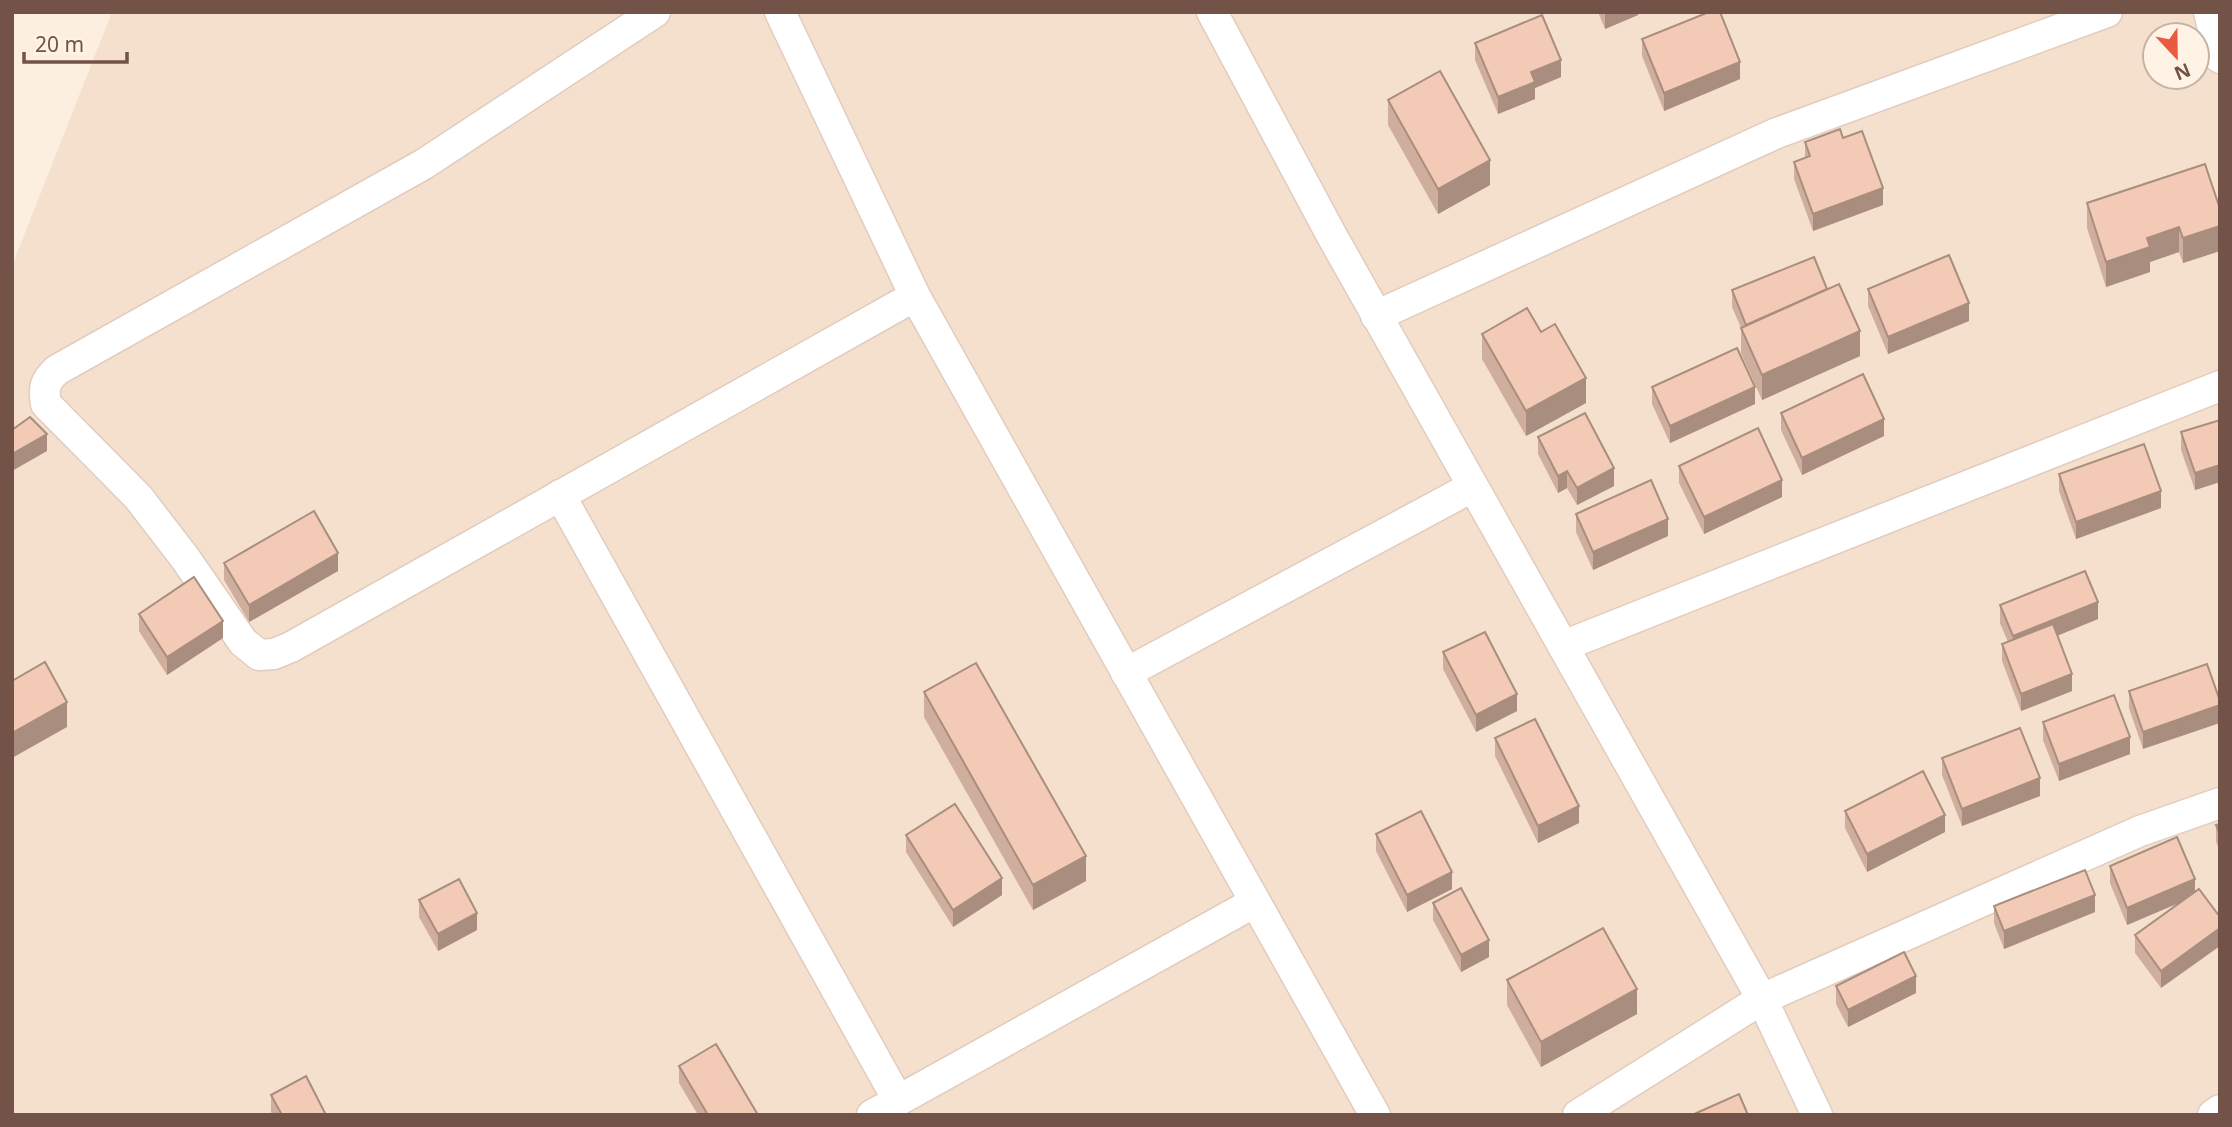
<svg xmlns="http://www.w3.org/2000/svg" width="2232" height="1127" viewBox="0 0 2232 1127" font-family="'Noto Sans',sans-serif">
<style>
.residential{fill:#f4e0cd;fill-rule:evenodd}
.lines{fill:none;stroke-linecap:round;stroke-linejoin:round}
.street-casing{stroke:#e2ccbe;stroke-width:33}
.street{stroke:#fff;stroke-width:30}
.wall{fill:#d0ae9d}
.shaded-wall{fill:#a98d7f}
.building{fill:#f2cab6;stroke:#a98d7f;stroke-width:2}
</style>
<rect width="100%" height="100%" fill="#fcefdf"/>
<path class="residential" d="M112,12h2108v1103h-2208v-849zM2155,35h42v42h-42z"/>
<g class="lines">
<defs>
<g id="street">
<path d="M655,12l-231,152 -367,206c-12,11 -14,18 -11,34l92,93 47,61 58,84 16,13 15,-1 17,-7 624,-351"/>
<path d="M780,12l135,284 460,819"/>
<path d="M1212,12l120,224 430,763 55,116"/>
<path d="M2209,12l11,46"/>
<path d="M1376,316l401,-183 330,-121"/>
<path d="M560,495l338,605"/>
<path d="M1563,646l657,-260"/>
<path d="M1126,673l346,-186"/>
<path d="M872,1115l383,-213"/>
<path d="M1578,1115l184,-116 378,-168 80,-28"/>
<path d="M2213,1115l7,-5"/>
</g>
</defs>
<use href="#street" class="street-casing"/>
<use href="#street" class="street"/>
</g>
<g class="wall">
<path d="M1598,12h40v3l-33,14z"/>
<path d="M1642,39l98,40 -76,32 -22,-55z"/>
<path d="M1475,43l86,34 -26,11v11l-37,15 -23,-54z"/>
<path d="M1388,100l102,85 -52,29 -50,-89z"/>
<path d="M1843,138l40,67 -70,26 -19,-52v-17l11,-4v-16z"/>
<path d="M2087,203l133,6v42l-37,12 -4,-11 -29,10v10l-44,15 -19,-59z"/>
<path d="M1827,289l33,67 -98,44 -21,-47v-25l-9,-21v-17z"/>
<path d="M1868,289l101,32 -81,33 -20,-48z"/>
<path d="M1541,332l45,71 -60,33 -44,-77v-25z"/>
<path d="M1652,387l103,17 -85,39 -18,-39z"/>
<path d="M1781,413l103,23 -82,39 -21,-45z"/>
<path d="M2220,420v62l-25,8 -14,-40v-18z"/>
<path d="M1538,437l76,49 -37,19 -10,-17 -9,5 -20,-39z"/>
<path d="M1679,466l103,31 -78,37 -25,-51z"/>
<path d="M2059,474l102,34 -85,31 -17,-48z"/>
<path d="M1576,514l92,22 -75,34 -17,-38z"/>
<path d="M224,563l114,8 -89,51 -25,-42z"/>
<path d="M2000,605l98,14 -41,16 15,56 -51,20 -19,-50v-17l6,-2 -8,-19z"/>
<path d="M139,614l84,24 -56,37 -28,-44z"/>
<path d="M1443,652l74,59 -41,21 -33,-63z"/>
<path d="M2207,664l-64,85 -14,-41v-17z"/>
<path d="M924,692l162,189 -53,29 -109,-193z"/>
<path d="M2043,722l87,32 -71,27 -16,-41z"/>
<path d="M1495,738l84,85 -41,20 -43,-87z"/>
<path d="M1942,758l98,38 -78,30 -20,-51z"/>
<path d="M1845,811l100,21 -78,40 -22,-44z"/>
<path d="M2216,825l4,9v17l-4,-9z"/>
<path d="M1376,834l76,55 -45,23 -31,-61z"/>
<path d="M906,835l96,60 -49,32 -47,-75z"/>
<path d="M2110,866l85,25 -34,97 -26,-35v-18l44,-32 -52,22 -17,-42z"/>
<path d="M419,900l58,30 -39,21 -19,-34z"/>
<path d="M1433,903l56,54 -28,15 -28,-52z"/>
<path d="M1994,906l101,6 -91,37 -10,-26z"/>
<path d="M1507,980l130,34 -96,53 -34,-62z"/>
<path d="M1836,986l80,7 -68,34 -12,-23z"/>
<path d="M679,1066l79,49h-60l-19,-32z"/>
<path d="M271,1095l55,20h-53l-2,-3z"/>
</g>
<g class="shaded-wall">
<path d="M1605,12h33v3l-33,14z"/>
<path d="M1561,60v17l-26,11v11l-37,15v-17l33,-25z"/>
<path d="M1740,62v17l-76,32v-18z"/>
<path d="M1490,160v25l-52,29v-25z"/>
<path d="M1883,188v17l-70,26v-17z"/>
<path d="M2220,226v25l-37,12v-25z"/>
<path d="M2179,227v25l-29,10v10l-44,15v-25l41,-24z"/>
<path d="M1969,303v18l-81,33v-17z"/>
<path d="M1860,331v25l-98,44v-25z"/>
<path d="M1586,378v25l-60,33v-25z"/>
<path d="M1755,387v17l-85,39v-17z"/>
<path d="M1884,419v17l-82,39v-17z"/>
<path d="M47,434v17l-35,20v-17z"/>
<path d="M2220,465v17l-25,8v-17z"/>
<path d="M1614,468v18l-37,19v-17z"/>
<path d="M1567,471v17l-9,5v-17z"/>
<path d="M1782,480v17l-78,37v-17z"/>
<path d="M2161,491v17l-85,31v-17z"/>
<path d="M1668,519v17l-75,34v-18z"/>
<path d="M338,553v18l-89,51v-17z"/>
<path d="M2098,602v17l-85,35v-18z"/>
<path d="M223,621v17l-56,37v-18z"/>
<path d="M2072,674v17l-51,20v-17z"/>
<path d="M1517,694v17l-41,21v-17z"/>
<path d="M67,702v25l-55,31v-25z"/>
<path d="M2220,705v18l-77,26v-17z"/>
<path d="M2130,737v17l-71,27v-17z"/>
<path d="M2040,778v18l-78,30v-17z"/>
<path d="M1579,806v17l-41,20v-17z"/>
<path d="M1945,815v17l-78,40v-18z"/>
<path d="M1086,856v25l-53,29v-25z"/>
<path d="M1452,872v17l-45,23v-17z"/>
<path d="M1002,878v17l-49,32v-17z"/>
<path d="M2195,879v17l-68,29v-17z"/>
<path d="M2095,895v17l-91,37v-18z"/>
<path d="M477,913v17l-39,21v-17z"/>
<path d="M2220,928v18l-59,42v-17z"/>
<path d="M1489,940v17l-28,15v-17z"/>
<path d="M1916,976v17l-68,34v-17z"/>
<path d="M1637,989v25l-96,53v-25z"/>
</g>
<g class="building">
<path d="M1709,12h11l20,50 -76,31 -22,-54z"/>
<path d="M1542,15l19,45 -30,12 4,10 -37,15 -23,-54z"/>
<path d="M1440,71l50,89 -52,29 -50,-89z"/>
<path d="M1840,129l3,9 19,-7 21,57 -70,26 -19,-52 16,-6 -5,-14z"/>
<path d="M2205,164l15,45v17l-37,12 -4,-11 -32,11 3,9 -44,15 -19,-59z"/>
<path d="M1949,255l20,48 -81,34 -20,-48z"/>
<path d="M1814,257l13,32 -81,36 -14,-35z"/>
<path d="M1839,284l21,47 -98,44 -21,-47z"/>
<path d="M1527,308l14,24 14,-8 31,54 -60,33 -44,-77z"/>
<path d="M1737,348l18,39 -85,39 -18,-39z"/>
<path d="M1863,374l21,45 -82,39 -21,-45z"/>
<path d="M1585,413l29,55 -37,20 -10,-17 -9,5 -20,-39z"/>
<path d="M30,417l17,17 -35,20v-24z"/>
<path d="M2220,420v45l-25,8 -14,-41z"/>
<path d="M1758,428l24,52 -78,37 -25,-51z"/>
<path d="M2144,444l17,47 -85,31 -17,-48z"/>
<path d="M1651,480l17,39 -75,33 -17,-38z"/>
<path d="M314,511l24,42 -89,52 -25,-42z"/>
<path d="M2085,571l13,31 -85,34 -13,-31z"/>
<path d="M194,577l29,44 -56,36 -28,-43z"/>
<path d="M2053,624l19,50 -51,20 -19,-50z"/>
<path d="M1485,632l32,62 -41,21 -33,-63z"/>
<path d="M45,662l22,40 -55,31v-52z"/>
<path d="M976,663l110,193 -53,29 -109,-193z"/>
<path d="M2207,664l13,37v4l-77,27 -14,-41z"/>
<path d="M2114,695l16,42 -71,27 -16,-42z"/>
<path d="M1535,719l44,87 -41,20 -43,-88z"/>
<path d="M2020,728l20,50 -78,31 -20,-51z"/>
<path d="M1923,771l22,44 -78,39 -22,-43z"/>
<path d="M955,804l47,74 -49,32 -47,-75z"/>
<path d="M1421,811l31,61 -45,23 -31,-61z"/>
<path d="M2220,824v10l-4,-9z"/>
<path d="M2177,837l18,42 -68,29 -17,-42z"/>
<path d="M2085,870l10,25 -91,36 -10,-25z"/>
<path d="M459,879l18,34 -39,21 -19,-34z"/>
<path d="M1461,888l28,52 -28,15 -28,-52z"/>
<path d="M2199,889l21,28v11l-59,43 -26,-36z"/>
<path d="M1603,928l34,61 -96,53 -34,-62z"/>
<path d="M1904,952l12,24 -68,34 -12,-24z"/>
<path d="M716,1044l42,71h-50l-29,-49z"/>
<path d="M306,1076l20,39h-44l-11,-20z"/>
<path d="M1739,1094l9,21h-56z"/>
</g>
<rect width="2232" height="1127" fill="none" stroke="#735347" stroke-width="28"/>
<g transform="translate(2176 56) rotate(158)"><circle r="33" fill="#fff3e5" stroke="#c7b3a6" stroke-width="2"/>
<path d="M0-5L12 26L0 18L-12 26Z" fill="#e95a41"/>
<text y="-10" font-size="19" font-weight="bold" text-anchor="middle" fill="#735347">N</text>
</g>
<path d="M24 52v10h103v-10" fill="none" stroke="#735347" stroke-width="3.5"/>
<text x="35" y="52" font-size="21" fill="#735347" stroke="#fff3e5" stroke-width="5" paint-order="stroke">20 m</text>
</svg>
